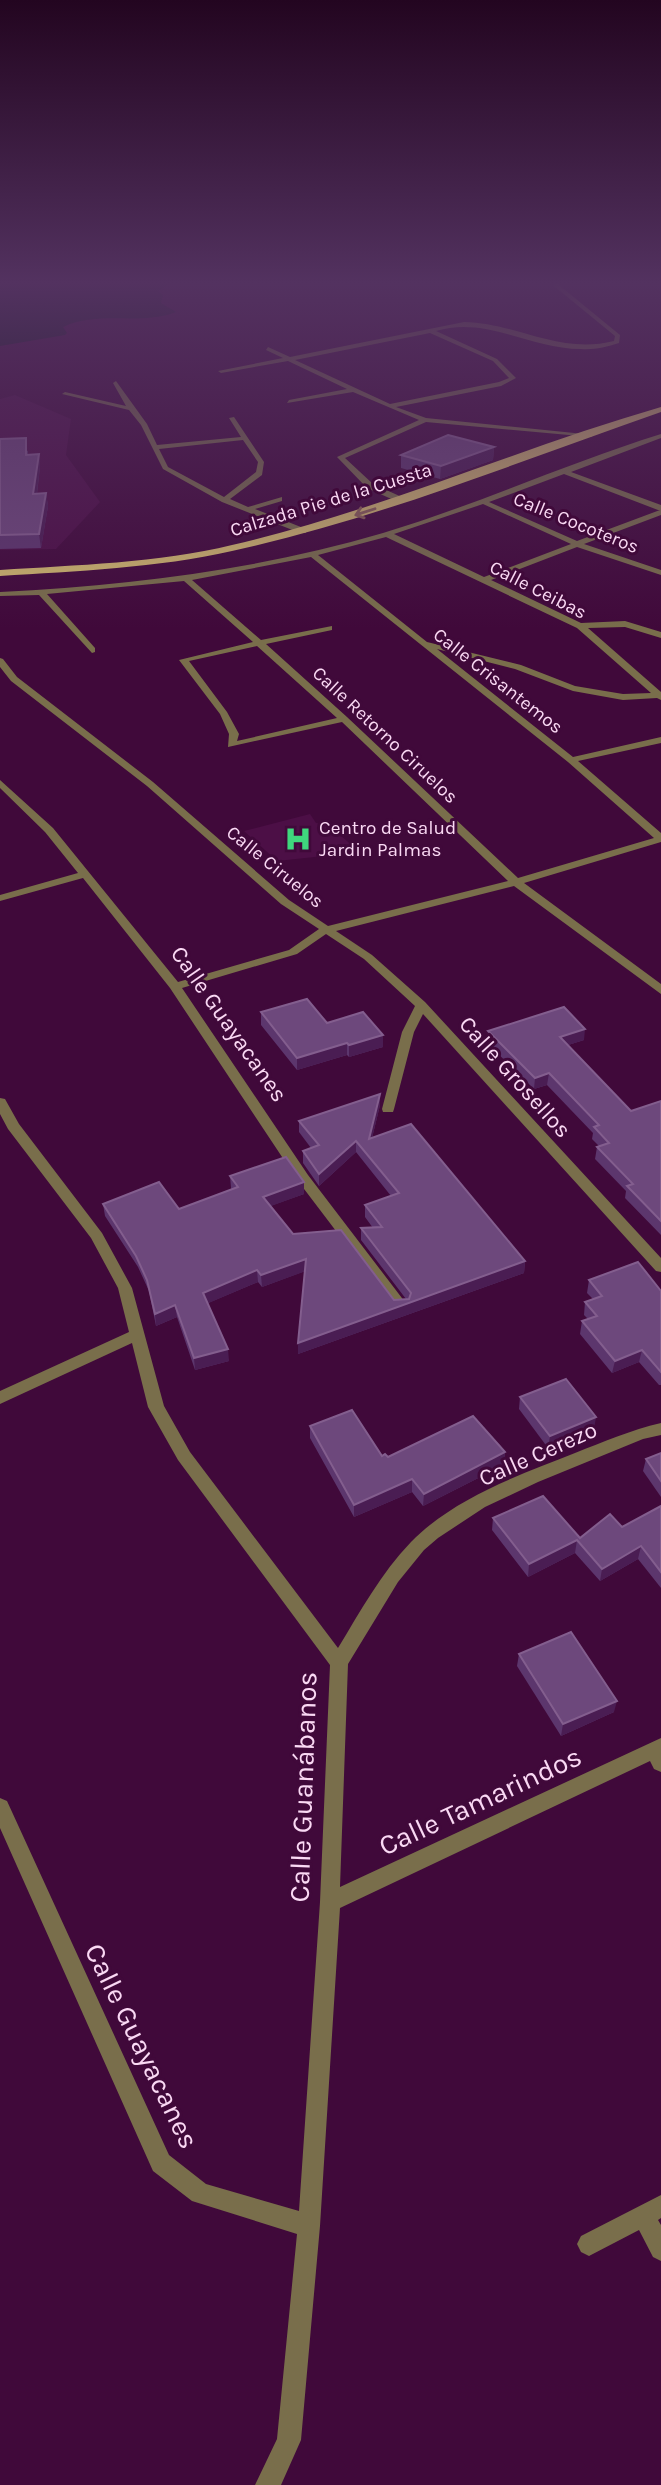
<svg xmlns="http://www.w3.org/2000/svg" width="661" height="2485" viewBox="0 0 661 2485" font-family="Karla,sans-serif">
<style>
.built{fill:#4c0f46}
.water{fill:#051417}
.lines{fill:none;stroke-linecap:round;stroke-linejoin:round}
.minor{fill:#796e4b;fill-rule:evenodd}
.primary{fill:#cfb86d;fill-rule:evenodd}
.wall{fill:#5c366d}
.shaded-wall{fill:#4a1d53}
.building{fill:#6d487c;stroke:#835e8e;stroke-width:2}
.oneway{stroke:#886054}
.labels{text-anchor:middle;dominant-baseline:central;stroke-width:6;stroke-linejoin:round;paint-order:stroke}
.far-street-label{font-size:19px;fill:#fad9f4;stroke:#40093a}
.far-poi-label{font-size:19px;fill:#fad9f4;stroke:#40093a;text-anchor:start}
.street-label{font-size:23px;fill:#fad9f4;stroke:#40093a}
.near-street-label{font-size:28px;fill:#fad9f4;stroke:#40093a}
</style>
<rect width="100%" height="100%" fill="#40093a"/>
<g class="built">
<path d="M15,395l56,24 -5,36 34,47 -44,47 -56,1v-151z"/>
<path d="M310,814l6,9 11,1 27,23 -30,9 -47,5 -33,-30z"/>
</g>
<path class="water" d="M0,281h173l-15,10 5,4 -2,8 15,9c-36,14 -77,-2 -113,15l4,6 -2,2 -65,11z"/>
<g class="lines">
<g class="minor">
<path d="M554,281h6l-1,4 61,50 -1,8c-13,4 -25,7 -38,6 -51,0 -94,-33 -145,-18l61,28 19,19 -15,8 -105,21 30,11 168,17 -3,2 -165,-15 -81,36 28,26 31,14v4h-6l-31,-14 -30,-31 82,-37 -66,-28 -66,11 2,-3 58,-11 -59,-28 -67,12 -3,-2 65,-13 -17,-8 2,-3 22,10 174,-35c53,1 95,33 150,19l1,-5 -61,-50zM430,333l63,28 16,17 -10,4 -109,22 -95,-44z"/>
<path d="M116,381l31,43 10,21 84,-8 -12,-19 5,-1 30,45 -2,13 -32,24 18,8 34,-10v4l-27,8 51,20v4h-6l-78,-31 -59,-33 -22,-44 -12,-15 -67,-16 3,-2 61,14 -13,-23zM243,440l15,22 -2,10 -32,25 -56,-30 -9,-18z"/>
<path d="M661,434v4l-90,34 90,33v10l-77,29 77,26v5l-84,-28 -86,33 90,43 44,-2 36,11v6l-36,-11 -37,1 73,64v8l-4,-2 -34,2 -50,-9 -58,-22 -78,-20 136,108 88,-20v6l-83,18 83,72v9l-137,41 137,101v10l-147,-108 -178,45 36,24 53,47 236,256v14l-5,-1 -233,-257 -9,18 -20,77 -1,3h-10l-1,-3 20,-77 13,-26 -51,-47 -38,-25 -29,20 -115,34 126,187 100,131 -2,4h-10l-98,-129 -128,-193 -87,-110 -83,23v-6l78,-22 -33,-41 -45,-44v-8l53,48 125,154 111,-32 30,-21 -38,-25 -134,-118 -136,-105 -11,-14v-9l3,1 14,18 136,105 136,118 39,26 180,-45 -166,-159 -114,25 1,-13 -9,-20 -41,-54 74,-18 -69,-61 -137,13 48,54v4l-3,1 -53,-58 -39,1v-4c130,-7 258,-22 383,-59 96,-29 182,-69 278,-99zM564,474l94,36h2l-83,31 -88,-39zM483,504l88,40 -87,33 -90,-43zM386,537l191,91 74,65 -28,1 -48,-8 -54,-21 -94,-23 -109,-87zM311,557l257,205 86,76 -136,40 -171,-161 -81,-73 66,-14v-4l-71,14 -69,-60zM257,646l80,72 -100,23 2,-7 -12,-22 -38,-51z"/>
<path d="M0,1098l5,1 14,25 83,109 30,55 32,118 26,46 148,196c22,-36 43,-75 73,-106 43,-44 108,-67 164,-89 28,-11 56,-23 86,-30v12l-18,4 -105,43 -53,25 -47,31 -14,12 -26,32 -50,82 -8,223 321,-149v34l-7,-3 -4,-8 -310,147 -20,318 -19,214 -20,45h-26l22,-46 20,-205 -105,-33 -39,-30 -153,-343v-30l7,3 162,354 37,29 93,27 21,-309 10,-237 -152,-205 -30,-53 -16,-64 -132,61v-13l129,-59 -11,-44 -27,-50 -83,-109 -8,-15z"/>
<path d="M661,2195v23l-3,2 3,5v36l-8,-4 -14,-27 -50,26 -8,-4 -4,-8 4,-8z"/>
</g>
<path class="primary" d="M661,407v5c-141,49 -283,107 -429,139 -75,17 -155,20 -232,25v-6c75,-5 159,-7 232,-25 147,-34 284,-96 429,-138z"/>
</g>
<g class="wall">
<path d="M0,439l28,12v4l11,-1 1,13 -3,27 9,-1 2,13 -7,42 -41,1z"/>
<path d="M494,447l-1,13 -53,19 -39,-11v-13z"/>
<path d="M261,1012l66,11 56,12v12l-34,10 -2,-2 -50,15 -36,-45z"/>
<path d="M488,1031l96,9 -16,5 63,66 30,-10v134l-36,-37 1,-7 -31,-32 2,-12 2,-1 -7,-7 1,-6 -46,-48 -13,4 -47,-46z"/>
<path d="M380,1105l-8,33 153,123 -1,12 -226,81v-11l7,-72 -43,16 -4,-5 -50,21 21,58 -34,9 -18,-53 -21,9 -7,-35 -11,-24 -33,-51 -2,-12 76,5 53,-19 -1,-2 -1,-12 74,18 -34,12 23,28 101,66 12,-1 -45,-59v-12h12l-8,-11v-12l26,-9 -35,-44 -37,34 -16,-23v-12l8,-3 -12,-16v-11z"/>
<path d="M589,1280l72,11v94h-2l-20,-23 -27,11 -32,-39 2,-13 6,-2 -4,-4 1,-13 8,-3 -6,-6z"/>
<path d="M520,1397l74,32 -46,19 -29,-39z"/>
<path d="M310,1426l78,31 117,-5 -1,13 -81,41 -11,-14 -58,25 -44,-79z"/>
<path d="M661,1453v44l-18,-26 3,-12z"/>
<path d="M661,1506v82l-23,-29 -38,22 -25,-28 -47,24 -36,-47 1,-12 87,20 42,-11z"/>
<path d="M519,1654l95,58 -53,24 -44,-70z"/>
</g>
<g class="shaded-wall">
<path d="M494,447l-1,13 -53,19 1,-13z"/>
<path d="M39,454l1,13 -5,40 -2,-13z"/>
<path d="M46,493l2,13 -7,42 -2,-14z"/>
<path d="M585,1029l-1,11 -25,8 1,-11z"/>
<path d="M383,1035v12l-34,10v-12z"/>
<path d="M347,1043v12l-50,15v-12z"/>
<path d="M549,1073l-2,12 -13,4 1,-11z"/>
<path d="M380,1094v11l-11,46v-12z"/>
<path d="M356,1141v11l-37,34v-12z"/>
<path d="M304,1182v12l-41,15v-12z"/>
<path d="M306,1259v12l-44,16 -1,-12z"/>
<path d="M525,1261l-1,12 -226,81v-11z"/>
<path d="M257,1270l1,12 -54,23 -1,-12z"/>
<path d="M175,1305l2,12 -21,9 -1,-12z"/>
<path d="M228,1349l1,12 -34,9 -1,-12z"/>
<path d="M642,1350l-3,12 -27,11 3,-12z"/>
<path d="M596,1417l-2,12 -46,19 2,-12z"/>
<path d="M505,1452l-1,13 -81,41 1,-12z"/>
<path d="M412,1479v13l-58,25v-12z"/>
<path d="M577,1540l-2,13 -47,24 1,-13z"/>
<path d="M641,1546l-3,13 -38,22 2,-12z"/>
<path d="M617,1701l-3,11 -53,24 2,-12z"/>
</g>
<g class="building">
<path d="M448,435l46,12 -53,19 -40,-11z"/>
<path d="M26,438v17l13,-1 -6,40 13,-1 -7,41 -39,1v-96z"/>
<path d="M307,999l20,24 36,-11 20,23 -34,10 -2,-2 -50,15 -36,-46z"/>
<path d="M564,1007l21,22 -25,8 71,74 30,-10v120l-34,-35 6,-2 -36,-37 12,-4 -15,-16 5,-2 -50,-52 -14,5 -47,-47z"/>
<path d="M380,1094l-11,45 42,-15 114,137 -227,82 8,-84 -45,16 -4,-5 -54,23 25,56 -34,9 -19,-53 -20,9 -8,-34 -11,-24 -33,-52 56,-22 20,27 59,-22 -8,-11 56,-19 18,25 -41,15 30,37 48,-4 53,70 15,-1 2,-6 -50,-65 21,-1 -17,-22 34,-12 -43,-52 -37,33 -16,-23 16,-6 -20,-24z"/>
<path d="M638,1262l23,29v81l-19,-22 -27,11 -33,-40 15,-5 -12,-14 17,-6 -13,-16z"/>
<path d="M566,1379l30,38 -46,19 -30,-39z"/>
<path d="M352,1410l30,46 3,-2 3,3 85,-41 32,36 -81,42 -12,-15 -58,26 -44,-79z"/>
<path d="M661,1453v28l-15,-22z"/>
<path d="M543,1496l37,42 30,-24 12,13 39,-21v66l-20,-26 -39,23 -25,-29 -48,24 -36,-46z"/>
<path d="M571,1632l46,69 -54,23 -44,-70z"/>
</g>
<defs><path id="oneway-shaft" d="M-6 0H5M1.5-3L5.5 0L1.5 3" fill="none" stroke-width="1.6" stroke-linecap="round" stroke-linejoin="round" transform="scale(1.75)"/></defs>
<use class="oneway" href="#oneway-shaft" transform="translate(365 512) rotate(162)"/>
<linearGradient id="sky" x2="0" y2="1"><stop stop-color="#230520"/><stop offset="0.45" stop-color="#533260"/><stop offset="1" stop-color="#533260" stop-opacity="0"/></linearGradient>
<rect width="661" height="629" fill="url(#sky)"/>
<defs>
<symbol id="hospital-bare" viewBox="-9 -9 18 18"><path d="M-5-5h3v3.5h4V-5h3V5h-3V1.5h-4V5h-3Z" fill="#3fd77d" stroke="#40093a" stroke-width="2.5" paint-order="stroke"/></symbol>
</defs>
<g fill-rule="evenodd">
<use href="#hospital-bare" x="279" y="820" width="38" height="38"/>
</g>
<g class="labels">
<g class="far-street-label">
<text transform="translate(331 500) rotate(-17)">Calzada Pie de la Cuesta</text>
<text transform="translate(576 523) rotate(22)">Calle Cocoteros</text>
<text transform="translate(538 590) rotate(27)">Calle Ceibas</text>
<text transform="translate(498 681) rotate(38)">Calle Crisantemos</text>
<text transform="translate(385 735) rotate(43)">Calle Retorno Ciruelos</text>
<text transform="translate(275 867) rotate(39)">Calle Ciruelos</text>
</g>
<g class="far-poi-label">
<text x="319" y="828">Centro de Salud<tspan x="319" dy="22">Jardin Palmas</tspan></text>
</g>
<g class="street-label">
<text transform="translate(229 1024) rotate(55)">Calle Guayacanes</text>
<text transform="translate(515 1077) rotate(48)">Calle Grosellos</text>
<text transform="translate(538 1454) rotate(-24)">Calle Cerezo</text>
</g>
<g class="near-street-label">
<text transform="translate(303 1787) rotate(-88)">Calle Guanábanos</text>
<text transform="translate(480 1801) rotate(-25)">Calle Tamarindos</text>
<text transform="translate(142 2046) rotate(64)">Calle Guayacanes</text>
</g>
</g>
</svg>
